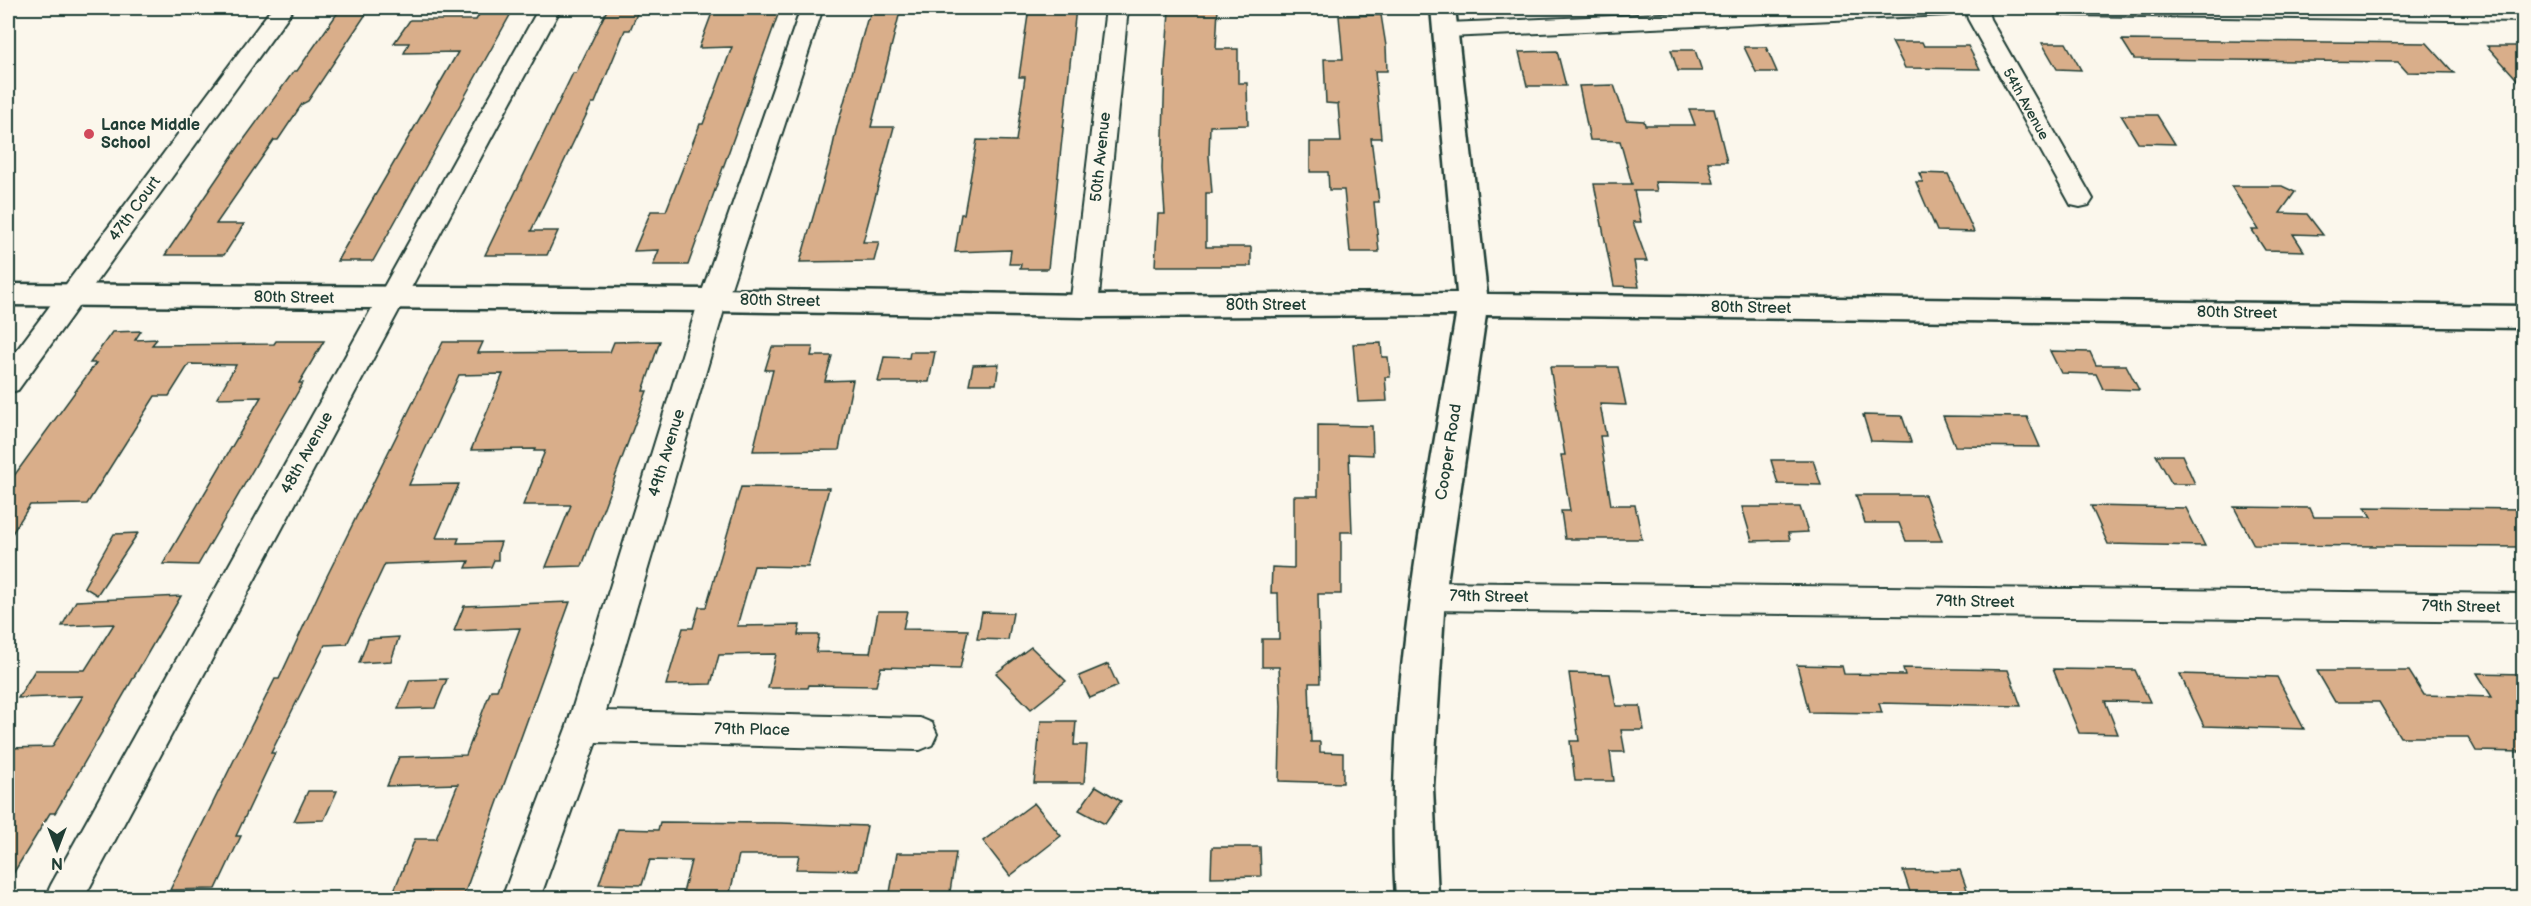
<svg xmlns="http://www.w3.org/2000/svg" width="2531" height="906" viewBox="0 0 2531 906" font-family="'Balsamiq Sans',sans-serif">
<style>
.building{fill:#d9ae8a;stroke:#1f3d34;stroke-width:1.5}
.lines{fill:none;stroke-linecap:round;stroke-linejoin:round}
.street-casing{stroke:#1f3d34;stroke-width:4}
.secondary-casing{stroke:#1f3d34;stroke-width:5}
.street{fill:#fbf7ec;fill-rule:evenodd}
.secondary{fill:#fbf7ec;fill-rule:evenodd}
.poi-dot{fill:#d1495b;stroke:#fbf7ec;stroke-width:2}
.labels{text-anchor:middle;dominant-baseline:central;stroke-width:4.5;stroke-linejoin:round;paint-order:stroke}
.far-street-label{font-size:14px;fill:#1f3d34;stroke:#fbf7ec}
.poi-label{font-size:16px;font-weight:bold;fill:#1f3d34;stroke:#fbf7ec;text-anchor:start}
.street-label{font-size:16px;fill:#1f3d34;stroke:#fbf7ec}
</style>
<rect width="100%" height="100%" fill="#fbf7ec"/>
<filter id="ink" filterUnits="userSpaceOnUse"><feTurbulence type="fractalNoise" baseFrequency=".0167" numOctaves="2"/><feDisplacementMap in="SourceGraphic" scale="12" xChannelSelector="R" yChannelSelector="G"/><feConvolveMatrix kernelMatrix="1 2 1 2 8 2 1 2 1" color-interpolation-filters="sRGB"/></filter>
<g filter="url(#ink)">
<g class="building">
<path d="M341,8h29l-62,93 -6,3 -24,36h-4l-58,84h28l-20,31h-59l72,-106 57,-78h3z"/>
<path d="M483,8h31l-141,253h-36l121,-209 -54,1 5,-10h-15l16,-23h66z"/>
<path d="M608,8l31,1 -9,21h-5l-30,73h-3l-61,128h27l-11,24h-62l88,-182h3z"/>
<path d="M872,8h29l-30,119h23l-31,115h16l-5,19 -74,1 31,-107 5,-24 31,-111 2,-1z"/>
<path d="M1029,8h47l-28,261h-28l1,-5h-12l2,-14 -56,2 6,-38h3l13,-74 39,1 9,-64h-6z"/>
<path d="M1175,8h43l-2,41h22v34h9l1,42 -38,1 -1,30 3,37h-6v54h45v19h-96l3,-52h7l-3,-45 3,-101 4,-57h5z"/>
<path d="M779,12l-91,253h-35l6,-15 -25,1 17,-40h15l34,-87h3l29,-77 -33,1 13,-35z"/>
<path d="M1381,15l5,31 1,25h-12l6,67h-10l8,64h-5l5,50h-29l-6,-62h-15l-1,-18h-18v-30h31l-3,-38 -12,-1 -2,-44h19l-4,-43z"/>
<path d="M2122,40l305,3 27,30 -47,-1 -9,-10 -264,-3z"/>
<path d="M1892,42h30l2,4h44l12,23 -75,-1z"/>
<path d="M2042,43h24l15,27 -24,-1z"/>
<path d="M2487,46h36v40z"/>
<path d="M1744,47h22l11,25h-21z"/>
<path d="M1671,50h24l7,21h-24z"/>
<path d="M1557,51l9,35h-39l-8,-34z"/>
<path d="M1614,85l12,35 18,1 1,4h50l-6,-16h25l13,53h-19l6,21 -59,-1 2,9h-23l7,31h-8l14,39h-13l5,26 -25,-1 -20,-102h38l-12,-43 -30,-1 -11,-54z"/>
<path d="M2121,115h36l18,29 -37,-1z"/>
<path d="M1919,173l29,1 26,58 -37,-1 -21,-49h7z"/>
<path d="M2231,186h51l13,6 -15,21 27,1 16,21 -30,-1 11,17 -39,-1 -13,-20h7z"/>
<path d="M141,331l-6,9 22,-1 -5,6 122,-1 2,-3h48l-25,42h4l-105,182 -35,-1 98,-167 -44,1 19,-33 -47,-1 -20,32h-14l-68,108 -57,1 -22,35v-56l88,-121h-6l22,-31z"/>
<path d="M660,341l-17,50h4l-65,175 -36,1 25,-62h-48l22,-54h-11l1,-2 -64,1 32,-76 -44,1 -50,110 50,-1 -23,54h23l-2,5 44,-1 -3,9v9h-4l-3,7 -25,1 3,-7 -84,3 -38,80 -22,1 -54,108h4l-39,83h5l-25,53 -46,1 67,-136 38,-75h4l47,-101 117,-236h40l-5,11 132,-1 4,-10z"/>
<path d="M1381,343l1,14h6l2,20h-5l2,24 -29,1 -5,-58z"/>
<path d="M772,347h41l-2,9h21l-7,25 28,-1 -14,70 -86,1 20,-81h-8z"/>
<path d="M2050,351l40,1 6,13h30l13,25 -36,-1 -7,-15 -35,-1z"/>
<path d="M910,352h25l-6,30h-51l6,-25 25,1z"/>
<path d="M999,364l-3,20h-27l4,-19z"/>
<path d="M1550,367h68l8,38 -26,-1 6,32h-6l11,69h24l7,34h-77l-4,-28h9l-9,-56h4z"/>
<path d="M1863,415l39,1 9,26 -40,-1z"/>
<path d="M1943,416l84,1 13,30 -85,-1z"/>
<path d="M1318,425l54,1 1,29 -24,-1 3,78h-11v62h-23l2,89h-11l2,59h9v10l23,1v30l-64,-2 2,-75 -2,-39h-17v-28h17l-1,-46h-7l1,-26 22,1v-72h24z"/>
<path d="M2156,455h26l13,29h-23z"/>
<path d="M1771,460h42l8,25 -43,-1z"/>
<path d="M741,487l88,1 -21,79 -54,-1 -17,60 63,-1 -2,10h21l-3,17 54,1 8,-42h29l-4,18 65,1 -8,39 -79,-2 -5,19 -67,-1 -1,3h-40l8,-34 -57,1 -8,29 -45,1 17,-57h10l6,-21h7z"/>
<path d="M1856,495h69l17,46h-36l-7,-18h-34z"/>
<path d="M2091,506l95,2 19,38 -97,-2z"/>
<path d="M1742,507h58l8,25 -20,1 2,7 -38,1z"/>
<path d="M2234,507l76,1 4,9h57l-6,-10 158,2v38l-269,-2z"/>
<path d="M138,533l-41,62 -13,-8 30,-53z"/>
<path d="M181,596l-126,217h-5l-42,69v-134l44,-1 31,-51 -65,2 17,-28h50l29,-46 -52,2 14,-25z"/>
<path d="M570,602l-106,293h-15l-1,3h-57l24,-59h21l22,-55 -71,2 12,-29 67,-2 25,-65h6l23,-62 -66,3 10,-25z"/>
<path d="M982,612l31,1 -5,27 -31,-1z"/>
<path d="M399,637l-8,24 -32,2 9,-24z"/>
<path d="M1031,647l35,34 -35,28 -35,-36z"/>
<path d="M1108,664l10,22 -28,12 -11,-22z"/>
<path d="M1797,665l45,1 2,8 61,1 -2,-7 105,2 13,36 -142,-3 3,10 -73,-1z"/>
<path d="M2053,669l82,1 15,32 -45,-1 13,33 -39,-1z"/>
<path d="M2317,671h92l15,24 68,2 -15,-24 46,1v78l-47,-1 -8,-14h-68l-21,-35h-44z"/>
<path d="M1569,673l41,1 6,32h24l4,24h-23l4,22h-15l4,29h-39l-5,-40h9z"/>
<path d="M2180,674l97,3 27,52 -100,-3z"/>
<path d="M447,679l-12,29 -37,1 12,-29z"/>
<path d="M1041,721h35l-2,24h13l-3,38h-50z"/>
<path d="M1096,786l25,15 -16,23 -26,-14z"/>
<path d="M308,791h29l-13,29 -30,1z"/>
<path d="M1034,803l27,33 -51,40 -27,-35z"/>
<path d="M660,822l121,1 86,3 -9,44 -62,-1 3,-14h-60l-10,42h-47l9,-36 -41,-1 -8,25 -43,-1 19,-55 40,1z"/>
<path d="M1212,847h48l1,29 -50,1z"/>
<path d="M897,853h59l-7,45h-60z"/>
<path d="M1960,870l10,28h-58l-9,-27z"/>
</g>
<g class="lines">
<defs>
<g id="street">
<path d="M272,8h22l-276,382 -10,3v-31z"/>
<path d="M539,8h22l-477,890h-39l6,-13z"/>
<path d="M801,8h22l-96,292 -121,411 314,7 12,5 5,11 -5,11 -12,5 -324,-8 -56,156h-38l65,-172 132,-426z"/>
<path d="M1106,8h22l-30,298 -4,7 -10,3 -10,-3 -4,-7z"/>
<path d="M1807,8h151l-3,5 -8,2 -500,22 -8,-2 -3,-5 3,-5 8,-2z"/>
<path d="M1965,8h22l3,11 103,180 -4,6 -9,2 -9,-2 -103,-186z"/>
<path d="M2055,8h469v13l-458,-6 -8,-2z"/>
<path d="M1427,582l1097,12v28l-1097,-12 -12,-4 -4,-10 4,-10z"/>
</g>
<path id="secondary" d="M1431,8h24l32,286 1037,12v22l-1038,-13 -41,281 -12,191 5,111h-42c-13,-195 28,-391 60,-583l-372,2 -371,-6 -705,-6v-21l705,5 371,6 373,-2z"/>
</defs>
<use href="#street" class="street-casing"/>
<use href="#secondary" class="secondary-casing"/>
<use href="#street" class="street"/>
<use href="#secondary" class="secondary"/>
</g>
</g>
<circle class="poi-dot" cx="89" cy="134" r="6"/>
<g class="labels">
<g class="far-street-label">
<text transform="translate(2026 104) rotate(61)">54th Avenue</text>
</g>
<g class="poi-label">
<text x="101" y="125">Lance Middle<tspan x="101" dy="18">School</tspan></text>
</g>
<g class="street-label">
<text transform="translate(1101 157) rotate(-84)">50th Avenue</text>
<text transform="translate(135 209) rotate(-54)">47th Court</text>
<text transform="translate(294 298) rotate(1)">80th Street</text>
<text transform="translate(780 301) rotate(1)">80th Street</text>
<text x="1266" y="305">80th Street</text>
<text transform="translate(1751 308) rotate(1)">80th Street</text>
<text transform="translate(2237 313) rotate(1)">80th Street</text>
<text transform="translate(1449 452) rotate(-81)">Cooper Road</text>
<text transform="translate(307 453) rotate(-61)">48th Avenue</text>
<text transform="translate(667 453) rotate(-73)">49th Avenue</text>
<text transform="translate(1489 597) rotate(1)">79th Street</text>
<text transform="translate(1975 602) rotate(1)">79th Street</text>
<text transform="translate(2461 607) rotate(1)">79th Street</text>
<text transform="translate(752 730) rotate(1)">79th Place</text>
</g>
</g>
<rect width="2531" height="906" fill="none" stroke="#fbf7ec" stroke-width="30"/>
<rect x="15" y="15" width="2501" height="876" fill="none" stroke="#1f3d34" stroke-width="2" filter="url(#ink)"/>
<g transform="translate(57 849) rotate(180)" stroke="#fbf7ec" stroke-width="4.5" paint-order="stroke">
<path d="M0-4.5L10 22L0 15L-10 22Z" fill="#1f3d34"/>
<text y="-9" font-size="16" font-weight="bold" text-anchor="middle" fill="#1f3d34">N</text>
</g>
</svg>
